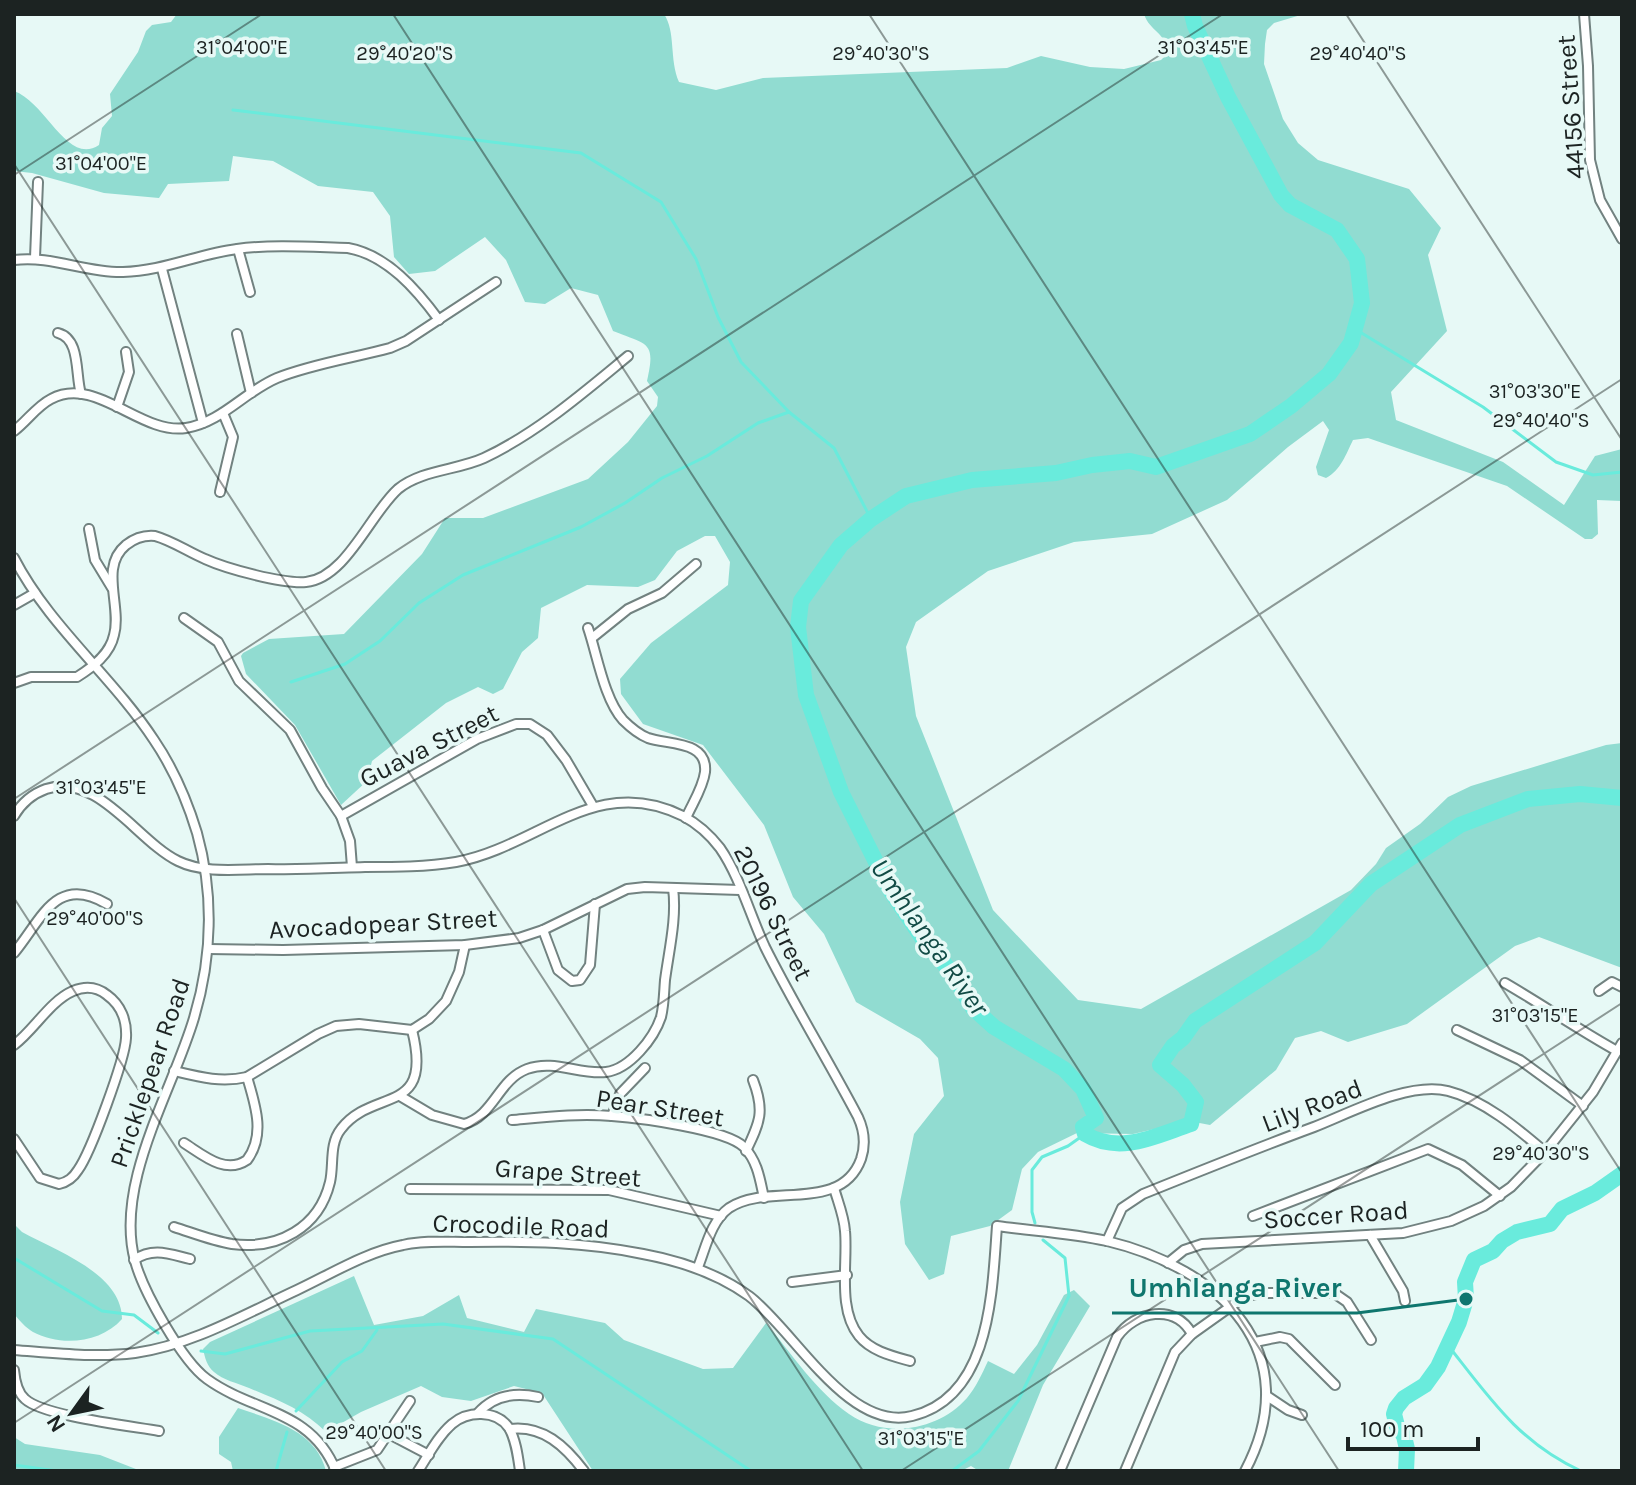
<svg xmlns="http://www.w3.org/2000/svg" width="1636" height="1485" viewBox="0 0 1636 1485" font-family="Karla,sans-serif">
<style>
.green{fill:#91dcd1}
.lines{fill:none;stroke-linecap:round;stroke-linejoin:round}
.stream{stroke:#69ebdc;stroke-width:3}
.river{stroke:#69ebdc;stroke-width:16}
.street-casing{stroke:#728280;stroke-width:12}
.street{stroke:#fff;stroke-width:8}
.ticks{fill:none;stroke:#1c2322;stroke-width:2;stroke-opacity:0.45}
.labels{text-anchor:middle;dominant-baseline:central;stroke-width:7;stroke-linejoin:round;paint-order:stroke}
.street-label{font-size:26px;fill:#1c2322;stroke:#e7f9f6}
.water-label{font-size:28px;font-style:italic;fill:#114b45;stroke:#e7f9f6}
.ticks-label{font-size:20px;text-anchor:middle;fill:#1c2322;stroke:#e7f9f6;stroke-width:7;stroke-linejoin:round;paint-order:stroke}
.leader{fill:none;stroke:#0f766e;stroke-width:3}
.callout-dot{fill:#0f766e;stroke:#e7f9f6;stroke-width:3}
.callout-label{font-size:28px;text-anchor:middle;font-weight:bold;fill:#0f766e;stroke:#e7f9f6;stroke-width:7;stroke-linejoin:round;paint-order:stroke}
</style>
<rect width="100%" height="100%" fill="#e7f9f6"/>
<g class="green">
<path d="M177,14h487c12,18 5,45 15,68l37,8 47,-12 244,-10 34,-12 49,11 34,2 37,-9 7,-7c-3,-22 -18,-21 -24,-39h160l-30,9 -7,7 -2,14 -1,20 19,55 15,24 20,17 91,29 32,39 -13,27 19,76 -56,61 5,28 107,42 61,43 31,-49 27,-7v52l-25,-1 1,34 -6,5h-7l-78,-53 -139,-48 -15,2c-7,14 -12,30 -27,38l-8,-3 -2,-8 13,-37 -6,-9 -35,26 -61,53 -75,34 -78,8 -86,29 -72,51 -10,25 10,69 77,194 85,90 63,9 210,-119 25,-26 10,-16 34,-24 28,-27 23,-11 135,-41 16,-2v225l-83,-31 -24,9 -108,78 -59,18 -27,-11 -26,7 -19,32 -66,55 -21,-4 -56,13 -56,-1 -39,19 -16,17 -10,41 -22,16 -39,10 -7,38 -15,6 -24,-36 -5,-42 14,-68 30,-38 -6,-38 -18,-19 -64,-37 -32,-68 -31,-37 -29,-72 -61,-80 -60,-21 -22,-30 -1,-15 31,-36 77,-58 2,-23 -15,-26h-10l-28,15 -22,29 -17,7 -51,-2 -46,23 -3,30 -16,14 -19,37 -10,5 -15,-7 -32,16 -74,58 -5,20 -26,24 -46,-80 -49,-51 -5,-18 2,-3 26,-14 75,-5 78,-80 23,-36h38l105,-39 40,-37 29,-36 1,-9 -11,-16c9,-40 1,-36 -34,-50l-15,-36 -27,-7 -26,16 -20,-2 -19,-42 -21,-23 -50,34 -26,3 -15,-17 -4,-41 -17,-24 -55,-6 -45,-25 -40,-5 -4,25 -61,3 -9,14 -55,-5 -72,-20 -18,-2v-80c33,12 53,75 85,54l3,-17 10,-12 -2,-22 28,-42 8,-21 6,-6 19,-3z"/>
<path d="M14,1224l8,8c35,19 100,42 100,87 -21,24 -61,28 -89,13 -7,-4 -14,-12 -19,-18z"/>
<path d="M354,1276l20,49 49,-9 36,-21 8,23 57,14 12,-23 69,14 19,17 79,29 30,-1 33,-45c25,30 50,68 83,91 36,25 89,17 118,-16 9,-11 15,-24 21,-37l26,13 23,-29 27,-50 10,-5 16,16 -47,79 -35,86h-29l-8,-5 -10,5h-368l-51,-78 -28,-7 -43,15 -29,-4 -21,-11 -60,26 -35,20c-22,-22 -48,-32 -77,-44 -12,-5 -26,-8 -35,-16 -7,-6 -9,-14 -11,-23l7,-7z"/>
<path d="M238,1408c34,12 78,22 88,63h-93l-2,-9 -12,-8v-17z"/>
<path d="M14,1437l11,7 75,11 41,16h-127z"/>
</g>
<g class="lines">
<g class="stream">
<path d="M233,110l348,43 80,49 35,57 22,58 23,45 48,50 45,36 37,71"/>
<path d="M1355,329l128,78 73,55 37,13 29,-3"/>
<path d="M291,682l54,-18 35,-23 39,-38 44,-28 118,-48 44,-24 37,-25 45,-22 51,-33 31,-11"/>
<path d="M1035,1223l-3,-11v-42l10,-13 26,-11 17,-12"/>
<path d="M14,1258l88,53 32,4 24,18"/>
<path d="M1447,1344c41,52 72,99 134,127"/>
<path d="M201,1351l24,3 85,-23 133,-7 110,15 198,132"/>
<path d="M296,1411l46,-49 20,-11 15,-21"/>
<path d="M14,1465l43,6"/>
<path d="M276,1471l11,-39"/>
<path d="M952,1471l27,-20 39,-50 51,-105 -4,-38 -22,-18"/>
</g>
<g class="river">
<path d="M1192,14l3,12 33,71 53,98 9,10 47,25 20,29 5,44 -11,40 -22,31 -38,32 -41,28 -94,33 -26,-6 -38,4 -36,8 -84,7 -66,16 -35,23 -30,26 -40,56 -3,26 8,68 35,97 48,96 34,51 29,34 21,35 21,19 70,42 19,20 13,29 -13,9 2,7c35,21 70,2 106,-10l5,-22 -13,-17 -23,-20 13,-19 10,-8 12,-17 120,-78 56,-59 89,-59 68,-26 52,-5 42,4"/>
<path d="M1406,1471l1,-22 -3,-13 -7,-10 -3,-12 2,-6 8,-10 21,-13 13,-18 21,-45 7,-23 -1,-17 9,-22 19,-9 9,-10 15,-9 33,-8 12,-15 33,-16 27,-19"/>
</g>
<defs>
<g id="street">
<path d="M1584,14l4,52 2,94 10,40 22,39"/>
<path d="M238,249l12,43"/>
<path d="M35,258l3,-76"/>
<path d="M14,260c37,-5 72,13 109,12 40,-1 75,-18 114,-23 36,-5 75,-2 111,-1 39,7 69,42 91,72"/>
<path d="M162,269l41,154"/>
<path d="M58,333c23,6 17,42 23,61"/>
<path d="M237,334l14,59"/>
<path d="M117,407l12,-35 -3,-20"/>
<path d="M14,431c13,-10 23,-25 37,-32 45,-24 89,36 135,29 36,-6 58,-36 91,-50 35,-14 76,-20 113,-30l16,-7 90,-59"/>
<path d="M220,492l13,-55 -10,-24"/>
<path d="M89,529l6,31 17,28"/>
<path d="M14,558c35,68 98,118 140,182 19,28 33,60 43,93 17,61 15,125 -3,185 -22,74 -80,166 -59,243 8,30 47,100 72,118 47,34 104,30 129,92"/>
<path d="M14,605l21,-12"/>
<path d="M184,618l34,24 21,39 51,49 32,58 19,28 9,25 2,26"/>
<path d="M588,628c9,26 16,71 35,92 7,7 15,14 25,18 19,7 60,2 57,34 -2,16 -13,32 -19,46"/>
<path d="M592,638l36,-29 34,-16 34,-29"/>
<path d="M14,683l17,-6h46c16,-10 33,-23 37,-42 8,-29 -15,-68 12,-90 9,-7 19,-10 29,-9 18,5 33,16 50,23 22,10 78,25 101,23 40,-4 64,-68 92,-93 23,-19 60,-19 86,-31 53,-25 99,-65 144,-102"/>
<path d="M14,816c7,-12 18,-22 32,-27 52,-17 91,52 132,72 26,13 62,8 90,8 33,1 65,-1 97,-2 30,0 61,0 91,-5 82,-15 140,-90 227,-46 15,8 27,19 37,32 20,29 30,67 45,99 29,58 63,113 93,170 6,13 8,27 3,42 -20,55 -93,23 -132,49 -18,13 -23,39 -31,59"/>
<path d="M341,816l136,-77 39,-15h14l17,11 19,25 27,46"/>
<path d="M543,930l15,40 14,11 8,-1 10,-15 5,-61"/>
<path d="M209,949l74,1 182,-5 54,-7 24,-8 84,-41 18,-2 95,3"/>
<path d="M14,953c28,-34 42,-79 93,-49"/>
<path d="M1505,983c38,22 74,47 112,68"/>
<path d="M1599,991l13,-9 10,5"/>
<path d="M1457,1030l63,30 63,46"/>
<path d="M14,1045c20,-15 36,-44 59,-54 12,-5 24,-4 34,4 14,10 20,26 19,43 -1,21 -35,114 -48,132 -5,8 -10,12 -19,14l-19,-6 -26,-39"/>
<path d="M174,1071c25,6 47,12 73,6l71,-43 18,-8 23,-2 53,6 17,-11 17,-18 13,-29 6,-27"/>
<path d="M400,1096l32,19 32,9c30,-8 34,-44 63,-55 27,-10 52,6 79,3 24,-3 48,-34 55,-55 3,-12 3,-25 4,-37 4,-30 12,-62 8,-92"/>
<path d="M612,1116l8,-22 25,-26"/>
<path d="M512,1120c33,-3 67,-7 100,-4 27,2 114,13 132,31 14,15 16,33 20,51"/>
<path d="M184,1143c19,12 41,32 63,17 19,-25 8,-56 0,-83"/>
<path d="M746,1151c14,-29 19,-40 7,-71"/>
<path d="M834,1188c4,14 10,28 11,43 3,32 -8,78 14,105 12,15 33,20 51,25"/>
<path d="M410,1189l199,1 112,26"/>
<path d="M1253,1216l175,-67 34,16 38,31"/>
<path d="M174,1227c19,6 39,14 58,17 46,6 87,-16 98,-62 4,-17 -1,-38 11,-53 32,-42 93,-12 71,-99"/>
<path d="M1370,1235l33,56 2,10"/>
<path d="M1107,1241l15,-33 21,-14c57,-23 114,-46 171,-67 36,-14 95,-46 134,-36 36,9 69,37 97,61"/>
<path d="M134,1260c19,-13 35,-6 56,-1"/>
<path d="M1168,1263l16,-13 18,-6 201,-11 48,-12 33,-15 27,-19 34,-35 48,-60 29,-49"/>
<path d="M792,1282l55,-7"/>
<path d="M1255,1342l25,-5 9,2 46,46"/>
<path d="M14,1350c40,3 81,8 121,3 57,-8 110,-39 162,-63 34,-16 69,-38 106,-45 21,-5 44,-3 66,-3 59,-1 116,0 174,12 38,7 74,19 106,42 45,34 99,136 163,120 79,-19 80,-124 85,-190 36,5 74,7 110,15 113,27 201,111 138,230"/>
<path d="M14,1370c1,11 3,22 11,29 18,17 106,27 134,32"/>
<path d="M1267,1396l21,14 14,5"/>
<path d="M478,1413c16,-18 37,-21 60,-16"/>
<path d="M510,1429c33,-4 55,17 74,42"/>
<path d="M389,1434l40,21"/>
<path d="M334,1467l43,-17 33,-49"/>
<path d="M418,1471c10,-15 19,-34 34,-47 15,-13 44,-15 57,4 7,12 9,29 11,43"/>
<path d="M1060,1471l57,-134c18,-26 58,-34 75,-3"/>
<path d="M1125,1471l50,-119 17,-18 52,-37 17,-4h73l13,9 24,38"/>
</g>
</defs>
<use href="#street" class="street-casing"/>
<use href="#street" class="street"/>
</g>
<path class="ticks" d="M393,14l946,1457M869,14l753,1159M1346,14l276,426M14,164l849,1307M14,175l248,-161M14,799l1209,-785M14,898l372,573M14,1423l1608,-1044M901,1471l721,-468"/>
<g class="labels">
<g class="street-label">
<text transform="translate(1571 107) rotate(-94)">44156 Street</text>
<text transform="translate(429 746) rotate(-27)">Guava Street</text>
<text transform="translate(773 913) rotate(64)">20196 Street</text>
<text transform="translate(383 924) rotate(-3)">Avocadopear Street</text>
<text transform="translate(150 1073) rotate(-71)">Pricklepear Road</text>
<text transform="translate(1312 1106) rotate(-21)">Lily Road</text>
<text transform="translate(660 1108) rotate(9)">Pear Street</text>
<text transform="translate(568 1173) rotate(4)">Grape Street</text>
<text transform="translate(1336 1215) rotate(-4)">Soccer Road</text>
<text transform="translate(521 1226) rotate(2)">Crocodile Road</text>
</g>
<g class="water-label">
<text transform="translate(930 937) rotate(55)">Umhlanga River</text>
</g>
</g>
<g class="ticks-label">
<text x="242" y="54">31°04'00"E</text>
<text x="1203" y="54">31°03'45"E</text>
<text x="405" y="60">29°40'20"S</text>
<text x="881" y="60">29°40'30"S</text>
<text x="1358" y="60">29°40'40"S</text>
<text x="101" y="170">31°04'00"E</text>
<text x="1535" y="398">31°03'30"E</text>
<text x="1541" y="427">29°40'40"S</text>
<text x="101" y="794">31°03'45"E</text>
<text x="95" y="925">29°40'00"S</text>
<text x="1535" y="1022">31°03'15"E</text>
<text x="1541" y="1160">29°40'30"S</text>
<text x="374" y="1439">29°40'00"S</text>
<text x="921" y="1445">31°03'15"E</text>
</g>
<path class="leader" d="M1466 1299L1357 1313H1112"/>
<circle class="callout-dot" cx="1466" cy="1299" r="8"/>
<g class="callout-label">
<text x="1235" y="1297">Umhlanga River</text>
</g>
<rect width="1636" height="1485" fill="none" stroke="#1c2322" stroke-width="32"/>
<g transform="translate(72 1413) rotate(237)" stroke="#e7f9f6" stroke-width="6" paint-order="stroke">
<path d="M0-6L14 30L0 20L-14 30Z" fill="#1c2322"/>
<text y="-12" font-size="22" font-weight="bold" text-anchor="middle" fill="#1c2322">N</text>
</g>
<path d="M1348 1437v12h130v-12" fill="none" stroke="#1c2322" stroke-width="4"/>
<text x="1360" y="1437" font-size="24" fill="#1c2322" stroke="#e7f9f6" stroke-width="6" paint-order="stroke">100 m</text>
</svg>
